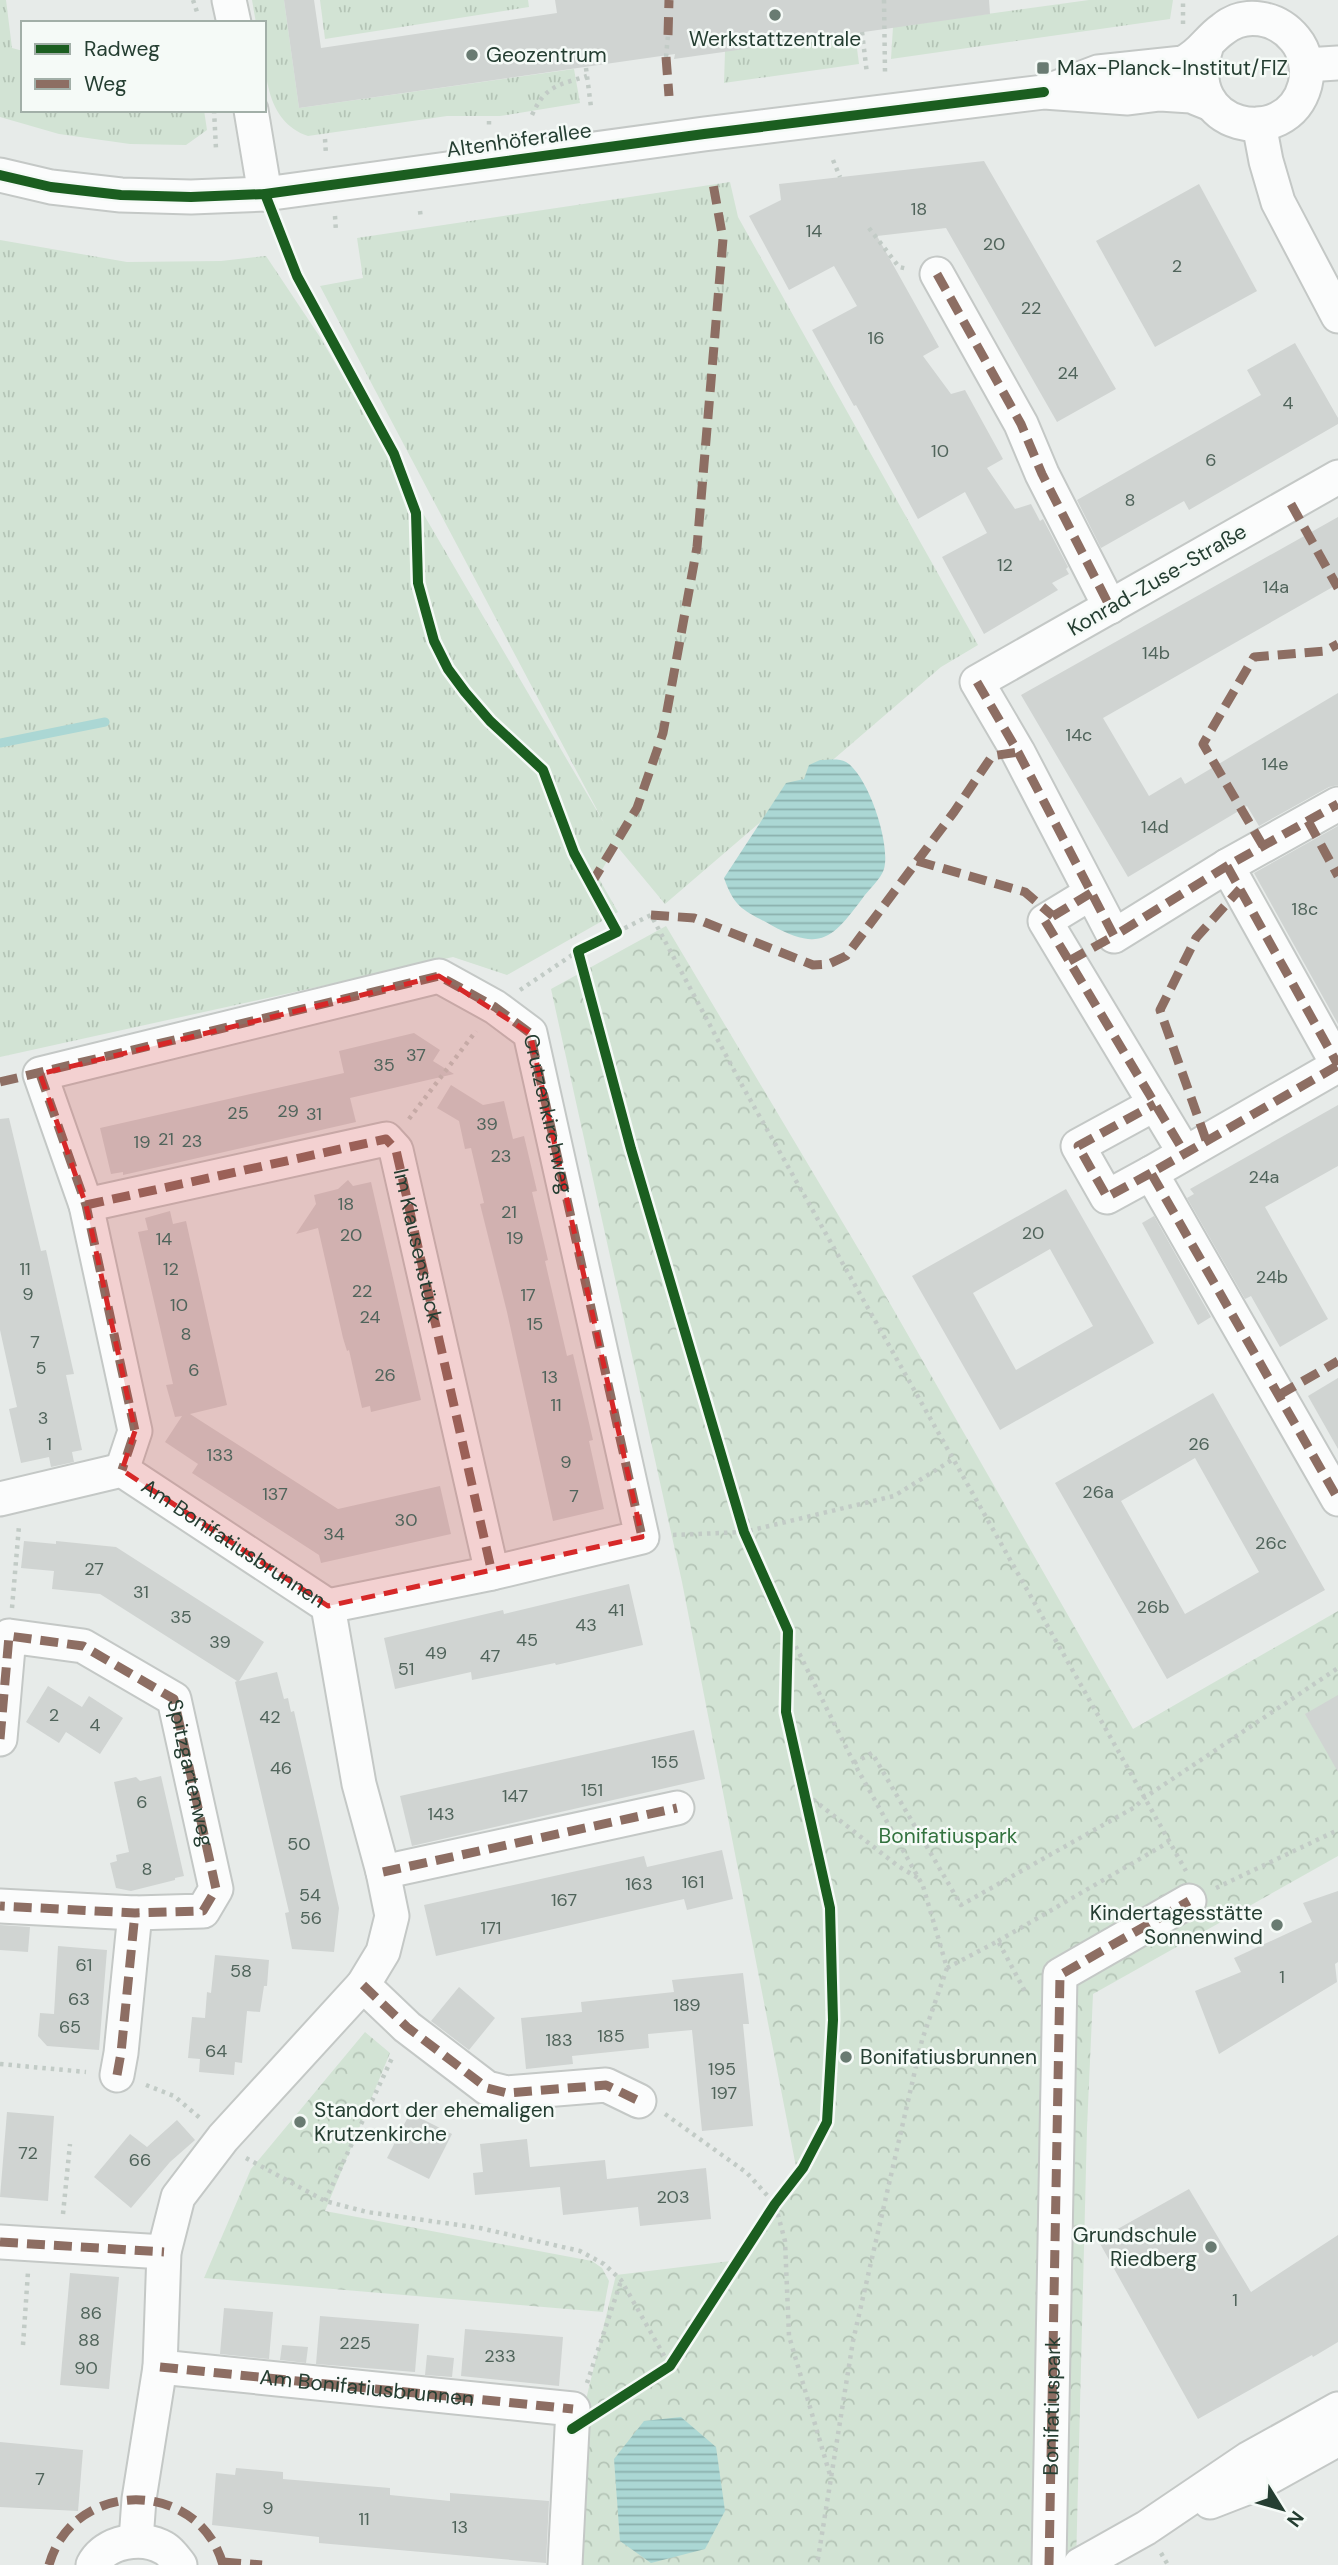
<svg xmlns="http://www.w3.org/2000/svg" width="1338" height="2565" viewBox="0 0 1338 2565" font-family="'DM Sans',sans-serif">
<style>
.grass{fill:url(#grass-tufts)}
.park{fill:url(#park-crowns)}
.water{fill:url(#water-rules)}
.lines{fill:none;stroke-linecap:round;stroke-linejoin:round}
.stream{stroke:#abd7d4;stroke-width:9}
.building{fill:#d0d4d2;fill-rule:evenodd}
.minor-casing{stroke:#c4c8c6;stroke-width:37}
.path{stroke:#c2cbc6;stroke-width:4.5;stroke-dasharray:3.5 5;stroke-linecap:butt}
.minor{stroke:#fbfcfc;stroke-width:33}
.quiet{stroke:#8d6e63;stroke-width:9;stroke-dasharray:18 9;stroke-linecap:butt}
.cycleway-casing{stroke:#f5faf7;stroke-width:15}
.cycleway{stroke:#1b5e20;stroke-width:10}
.marked{fill:#d62828;fill-opacity:0.2;stroke:#d62828;stroke-width:5;stroke-dasharray:14 9;stroke-linejoin:round}
.poi-dot{fill:#697b72;stroke:#f5faf7;stroke-width:2.5}
.labels{text-anchor:middle;dominant-baseline:central;stroke-width:5;stroke-linejoin:round;paint-order:stroke}
.number-label{font-size:18px;fill:#50645b}
.poi-label{font-size:21px;fill:#253e32;stroke:#f5faf7;text-anchor:start}
.street-label{font-size:21px;fill:#253e32;stroke:#f5faf7}
.park-label{font-size:21px;fill:#32723e;stroke:#f5faf7}
</style>
<defs>
<pattern id="grass-tufts" width="24" height="20" patternUnits="userSpaceOnUse" patternTransform="scale(1.75)"><rect width="24" height="20" fill="#d2e3d4"/><path d="M3 7l-1-3M5 7V3M7 7l1-3M15 17l-1-3M17 17v-4M19 17l1-3" fill="none" stroke="#b4c4b6"/></pattern>
<pattern id="park-crowns" width="20" height="18" patternUnits="userSpaceOnUse" patternTransform="scale(1.75)"><rect width="20" height="18" fill="#d2e3d4"/><path d="M2 6a3 3 0 1 1 6 0M12 15a3 3 0 1 1 6 0" fill="none" stroke="#b4c4b6"/></pattern>
<pattern id="water-rules" width="6" height="5" patternUnits="userSpaceOnUse" patternTransform="scale(1.75)"><rect width="6" height="5" fill="#abd7d4"/><path d="M0 2.5h6" fill="none" stroke="#8bb0ad"/></pattern>
</defs>
<rect width="100%" height="100%" fill="#e7ebe9"/>
<g class="grass">
<path d="M0,0h6l6,48 11,3v59h181l3,20 -21,15 -56,-1 -71,-10 -59,-17z"/>
<path d="M252,0h32l15,108 275,-39 6,34 -80,13h-53l-139,20c-46,-16 -44,-73 -44,-113h-8z"/>
<path d="M320,0h208l1,7 -204,32z"/>
<path d="M1089,0h84l-3,19 -279,40 2,-32z"/>
<path d="M855,33l4,31 -135,19 1,-32z"/>
<path d="M730,182l8,35 240,428 -37,22 -276,237 -49,-59 -18,32 20,35 -111,63 -54,-18 -453,100v-817l127,22 94,-1 45,-5 54,81 284,486 -284,-537 43,-8 -6,-40z"/>
</g>
<g class="park">
<path d="M666,926l202,339 265,464 205,-118v245l-245,138 -6,134 -11,437h-502l10,-157 32,-133 123,-15 59,-83 -116,-595 -131,-593z"/>
<path d="M365,2032l25,21 -65,158 267,50 10,7 7,13 -6,31 -399,-34 47,-109z"/>
</g>
<g class="water">
<path d="M820,760c8,0 19,-2 26,2 22,13 45,82 38,107 -3,10 -16,21 -22,30 -30,40 -42,53 -91,26 -27,-15 -36,-16 -47,-47l62,-95 18,-4 5,-14z"/>
<path d="M681,2417l35,30 9,64 -20,38 -54,14 -31,-22 -6,-82 30,-38z"/>
</g>
<g class="lines">
<path class="stream" d="M0,743l105,-21"/>
</g>
<g class="building">
<path d="M284,0h30l7,48 236,-35 -2,-13h434l1,14 -316,45 1,-5 -376,54z"/>
<path d="M984,161l132,228 -59,33 -111,-194 -69,8 62,111 -16,9 28,38 14,-4 38,69 -16,9 28,41 16,-5 9,17 3,-2 25,48 -2,2 3,5 -17,9 6,7 -74,44 -42,-77 45,-24 -22,-41 -47,27 -62,-114 -2,1 -42,-76 45,-24 -23,-40 -45,24 -40,-74 32,-16 -2,-16z"/>
<path d="M1199,184l58,107 -102,56 -59,-106z"/>
<path d="M1295,343l43,75v6l-149,86 -5,-9 -83,47 -24,-48 184,-105 -14,-25z"/>
<path d="M1338,517v67l-235,134 46,78 32,-19 4,7 153,-91v92l-9,2 -70,39 -12,-20 -119,71 -107,-182z"/>
<path d="M1338,826v198l-84,-151z"/>
<path d="M414,1033l26,17 -7,11 21,13 -104,24 6,24 -233,53v-3l-12,2 -11,-46 244,-55 -5,-22z"/>
<path d="M451,1085l32,20 21,-4 9,38 11,-3 13,55 -5,1 16,68 -3,1 22,95 6,-2 20,86 -4,1 15,68 -51,12 -46,-209 -27,-108 4,-1 -13,-55 -6,1 -6,-28 -22,-13z"/>
<path d="M1338,1105v61l-73,41 63,112 -48,28 -29,-51 -6,3 -58,-101 7,-4 -4,-5z"/>
<path d="M9,1118l32,133 5,-1 28,124 -8,1 16,75 -10,2 2,10 -23,5 -2,-10 -28,6 -12,-54 8,-2 -17,-77v-211z"/>
<path d="M348,1180l5,6 18,-4 50,218 -50,12 -1,-6 -8,2 -13,-58 -2,1 -4,-13 -25,-110 -22,6 20,-30 -2,-9 24,-6z"/>
<path d="M1066,1189l88,154 -154,87 -88,-154zM1050,1249l43,77 -77,44 -43,-77z"/>
<path d="M170,1211l3,13 13,-3 41,184 -37,9 148,95 102,-23 11,48 -130,29 -2,-8 -127,-82 6,-9 -33,-22 17,-26 -7,1 -9,-32 7,-1 -35,-152 10,-2 -3,-12z"/>
<path d="M1154,1216l57,101 -13,8 -56,-102z"/>
<path d="M1338,1378v71l-30,-53z"/>
<path d="M1213,1393l112,197 -158,89 -112,-196zM1195,1458l64,114 -74,42 -64,-113z"/>
<path d="M24,1541l32,3v-3l60,6 148,95 -25,39 38,-9 7,27 4,-1 3,14 3,-1 45,197 -5,44 -42,-3 -7,-36 4,-1 -54,-230 2,-1 -137,-87 -48,-5 2,-18 -33,-3z"/>
<path d="M629,1584l14,61 -87,20 -1,-2 -83,17 -1,-8 -76,17 -11,-51 119,-28 1,4z"/>
<path d="M48,1686l34,21 7,-11 34,22 -23,36 -34,-22 -7,11 -33,-21z"/>
<path d="M1338,1695v77l-33,-58z"/>
<path d="M694,1730l11,49 -293,67 -12,-50z"/>
<path d="M161,1776l23,100 -9,2v2l-44,11 -15,-3 -6,-25 7,-2 -1,-6 13,-3 -15,-70 22,-5 4,4z"/>
<path d="M722,1850l11,49 -46,11 -3,-11 -248,57 -12,-51 220,-49 3,11z"/>
<path d="M1338,1891v71l-3,2 2,18 -118,72 -24,-63 46,-19 -7,-14 78,-36 -9,-19z"/>
<path d="M0,1925l30,2 -2,25 -28,-2z"/>
<path d="M58,1946l49,4 -8,100 -52,-4 -9,-10 2,-23 14,1z"/>
<path d="M215,1955l54,5 -2,26h-3l-4,26 -13,-1 -5,52 -7,-1 -1,13 -35,-3 1,-13 -12,-1 4,-41 13,1 2,-26 4,1z"/>
<path d="M743,1973l6,51h-6l10,102 -51,5 -10,-101 -44,4 1,14 -77,8 1,8 -47,5 -5,-51 61,-6 -1,-10 93,-10 -2,-12z"/>
<path d="M459,1987l36,31 -26,32 -38,-29z"/>
<path d="M7,2112l47,4 -6,85 -48,-4z"/>
<path d="M410,2113l42,21 -23,45 -42,-21z"/>
<path d="M177,2120l18,20 -25,22 -39,46 -37,-31 36,-43 17,13z"/>
<path d="M527,2139l3,28 75,-7 2,19 99,-11 5,51 -71,7 -2,-19 -75,8 -3,-28 -85,8 -2,-22 10,-1 -3,-28z"/>
<path d="M1189,2189l62,103 87,-57v107l-25,15 -1,-2 -114,64 -100,-179z"/>
<path d="M70,2273l49,4 -10,112 -49,-4z"/>
<path d="M224,2308l49,4 -4,47 -49,-5z"/>
<path d="M320,2316l99,8 -4,48 -99,-8z"/>
<path d="M465,2329l98,8 -4,49 -98,-10z"/>
<path d="M282,2345l26,2 -2,16 -26,-3z"/>
<path d="M427,2355l27,3 -2,19 -27,-2z"/>
<path d="M0,2442l83,8 -5,61 -78,-4z"/>
<path d="M236,2468l47,4v7l107,9v7l60,6v-8l99,8 -3,62 -227,-20v-6l-107,-12 4,-52 19,2z"/>
</g>
<g class="lines">
<defs>
<g id="minor">
<path d="M229,0l5,23"/>
<path d="M1306,65l32,-2"/>
<path d="M1056,88l42,-16 85,-9c19,-9 24,-23 40,-34 22,-18 54,-12 72,10 10,12 14,30 10,46 -18,67 -126,44 -99,-37"/>
<path d="M251,110l14,84"/>
<path d="M1259,124l7,37 12,41 60,114"/>
<path d="M0,175l51,12 70,8 70,2 74,-3 439,-60 340,-42 84,6 32,-4 31,2 20,8"/>
<path d="M937,274l84,150 21,50 68,133"/>
<path d="M1338,477l-361,205 41,70 96,184 113,-70 111,-62"/>
<path d="M1227,866l111,199"/>
<path d="M1091,893l-46,28 139,231"/>
<path d="M1337,1066l-186,107 187,326"/>
<path d="M1151,1173l-44,24 -29,-51 77,-42"/>
<path d="M86,1205l300,-66 10,11 96,423"/>
<path d="M122,1470l13,-39 -49,-226 -46,-131 399,-98 56,31 35,26 112,504 -150,36 -164,33"/>
<path id="s1" d="M0,1499l122,-29 206,136 31,178 24,88 9,44 -9,36 -20,33 -140,153 -45,59 -14,55 -4,115 -21,132 -3,41"/>
<path d="M0,1739l9,-103 74,10 91,53 42,190 -13,22 -68,2 -135,-7"/>
<path d="M383,1872l294,-64"/>
<path d="M363,1985l44,42 80,61 20,5 99,-8 33,16"/>
<path d="M117,2075l4,-22 14,-140"/>
<path d="M0,2242l164,10"/>
<path d="M160,2367l413,42 -8,156"/>
<path d="M1210,2502l49,-19 79,-44"/>
<path d="M93,2565c12,-24 49,-30 71,-17 6,3 12,12 16,17"/>
<path id="s2" d="M1049,2565l11,-590 129,-74"/>
<path d="M1080,2565l66,-37 102,-69 90,-50"/>
</g>
</defs>
<use href="#minor" class="minor-casing"/>
<g class="path">
<path d="M193,0l5,15"/>
<path d="M884,0l1,72"/>
<path d="M1183,24v-24"/>
<path d="M862,32l5,42"/>
<path d="M666,57l2,-22"/>
<path d="M586,68l5,39"/>
<path d="M214,110l2,39"/>
<path d="M532,115c13,-29 26,-30 55,-39"/>
<path d="M489,121v8"/>
<path d="M325,139l1,16"/>
<path d="M833,160l7,17"/>
<path d="M420,211l1,8"/>
<path d="M335,216l1,16"/>
<path d="M869,228l30,39 9,2"/>
<path d="M617,932l34,-17 92,172 443,784"/>
<path d="M520,990l58,-39"/>
<path d="M409,1119l67,-88"/>
<path d="M673,1535l71,-3 150,-36 58,-36"/>
<path d="M12,1608l7,-82"/>
<path d="M788,1631l66,132 69,123 24,82 -25,72 -69,301 -36,224"/>
<path d="M854,1763l18,-10 89,152 174,-98 9,-9 194,-130"/>
<path d="M806,1794l92,72 20,12"/>
<path d="M1216,1888l122,-58"/>
<path d="M998,1941l171,-99"/>
<path d="M947,1968l51,-27 29,54"/>
<path d="M0,2064l86,8"/>
<path d="M146,2085l28,11 26,22"/>
<path d="M665,2114l82,59 28,31 10,37 4,95 41,139"/>
<path d="M246,2158l79,43 42,11 113,16 100,23 24,13 17,16 49,86"/>
<path d="M325,2201l68,-145"/>
<path d="M63,2214l7,-70"/>
<path d="M23,2345l5,-73"/>
<path d="M587,2383l34,-102"/>
<path d="M1161,2553l7,12"/>
</g>
<use href="#minor" class="minor"/>
<g class="quiet">
<path d="M668,35l1,-35"/>
<path d="M666,57l3,39"/>
<path d="M937,274l84,150 21,50 68,133"/>
<path d="M1291,504l47,84"/>
<path d="M977,682l41,70 96,184 113,-70 111,-62"/>
<path d="M1308,821l30,55"/>
<path d="M1263,846l-60,-102 51,-87 71,-6 13,-7"/>
<path d="M917,861l108,31 28,24"/>
<path d="M1227,866l111,199"/>
<path d="M591,884l46,-76 26,-75 34,-186 26,-308 -11,-61"/>
<path d="M1091,893l-46,28 139,231"/>
<path d="M651,915l43,3 119,47 16,-1 17,-8 108,-144 38,-56 26,-4"/>
<path d="M1069,961l45,-25"/>
<path d="M1337,1066l-186,107 187,326"/>
<path d="M40,1074l46,131 49,226 -13,39"/>
<path id="s3" d="M0,1082l439,-106 56,31 35,26 112,504"/>
<path d="M1206,1140l-46,-130 36,-72 44,-49"/>
<path d="M1151,1173l-44,24 -29,-51 77,-42"/>
<path id="s4" d="M86,1205l300,-66 10,11 96,423"/>
<path d="M1279,1395l59,-34"/>
<path id="s5" d="M0,1739l9,-103 74,10 91,53 42,190 -13,22 -68,2 -135,-7"/>
<path d="M383,1872l294,-64"/>
<path d="M363,1985l44,42 80,61 20,5 99,-8 33,16"/>
<path d="M117,2075l4,-22 14,-140"/>
<path d="M0,2242l164,10"/>
<path id="s6" d="M160,2367l413,42"/>
<path d="M223,2562l39,3"/>
<path d="M49,2565c24,-87 150,-87 174,0"/>
<path d="M1049,2565l11,-590 129,-74"/>
</g>
<defs>
<g id="cycleway">
<path d="M0,175l51,12 70,8 70,2 74,-3 439,-60 340,-42"/>
<path d="M265,194l32,82 97,178 22,59 2,70 16,58 14,28 17,23 25,29 53,49 31,83 43,79 -39,19 53,198 113,383 44,99 -2,81 44,196 3,112 -6,102 -24,46 -28,36 -105,162 -98,63"/>
</g>
</defs>
<use href="#cycleway" class="cycleway-casing"/>
<use href="#cycleway" class="cycleway"/>
</g>
<path class="marked" d="M439,976l91,57 112,504 -314,69 -206,-136 13,-39 -49,-226 -46,-131z"/>
<g class="poi-dot">
<circle cx="775" cy="15" r="7"/>
<circle cx="472" cy="55" r="7"/>
<rect x="1036" y="61" width="14" height="14" rx="3.5"/>
<circle cx="1277" cy="1925" r="7"/>
<circle cx="846" cy="2057" r="7"/>
<circle cx="300" cy="2122" r="7"/>
<circle cx="1211" cy="2247" r="7"/>
</g>
<g class="labels">
<g class="number-label">
<text x="919" y="209">18</text>
<text x="814" y="231">14</text>
<text x="994" y="244">20</text>
<text x="1177" y="266">2</text>
<text x="1031" y="308">22</text>
<text x="876" y="338">16</text>
<text x="1068" y="373">24</text>
<text x="1288" y="403">4</text>
<text x="940" y="451">10</text>
<text x="1211" y="460">6</text>
<text x="1130" y="500">8</text>
<text x="1005" y="565">12</text>
<text x="1276" y="587">14a</text>
<text x="1156" y="653">14b</text>
<text x="1079" y="735">14c</text>
<text x="1275" y="764">14e</text>
<text x="1155" y="827">14d</text>
<text x="1305" y="909">18c</text>
<text x="416" y="1055">37</text>
<text x="384" y="1065">35</text>
<text x="288" y="1111">29</text>
<text x="238" y="1113">25</text>
<text x="314" y="1114">31</text>
<text x="487" y="1124">39</text>
<text x="166" y="1139">21</text>
<text x="192" y="1141">23</text>
<text x="142" y="1142">19</text>
<text x="501" y="1156">23</text>
<text x="1264" y="1177">24a</text>
<text x="346" y="1204">18</text>
<text x="509" y="1212">21</text>
<text x="1033" y="1233">20</text>
<text x="351" y="1235">20</text>
<text x="515" y="1238">19</text>
<text x="164" y="1239">14</text>
<text x="25" y="1269">11</text>
<text x="171" y="1269">12</text>
<text x="1272" y="1277">24b</text>
<text x="362" y="1291">22</text>
<text x="28" y="1294">9</text>
<text x="528" y="1295">17</text>
<text x="179" y="1305">10</text>
<text x="370" y="1317">24</text>
<text x="535" y="1324">15</text>
<text x="186" y="1334">8</text>
<text x="35" y="1342">7</text>
<text x="41" y="1368">5</text>
<text x="194" y="1370">6</text>
<text x="385" y="1375">26</text>
<text x="550" y="1377">13</text>
<text x="556" y="1405">11</text>
<text x="43" y="1418">3</text>
<text x="49" y="1444">1</text>
<text x="1199" y="1444">26</text>
<text x="220" y="1455">133</text>
<text x="566" y="1462">9</text>
<text x="1098" y="1492">26a</text>
<text x="275" y="1494">137</text>
<text x="574" y="1496">7</text>
<text x="406" y="1520">30</text>
<text x="334" y="1534">34</text>
<text x="1271" y="1543">26c</text>
<text x="94" y="1569">27</text>
<text x="141" y="1592">31</text>
<text x="1153" y="1607">26b</text>
<text x="616" y="1610">41</text>
<text x="181" y="1617">35</text>
<text x="586" y="1625">43</text>
<text x="527" y="1640">45</text>
<text x="220" y="1642">39</text>
<text x="436" y="1653">49</text>
<text x="490" y="1656">47</text>
<text x="406" y="1669">51</text>
<text x="54" y="1715">2</text>
<text x="270" y="1717">42</text>
<text x="95" y="1725">4</text>
<text x="665" y="1762">155</text>
<text x="281" y="1768">46</text>
<text x="592" y="1790">151</text>
<text x="515" y="1796">147</text>
<text x="142" y="1802">6</text>
<text x="441" y="1814">143</text>
<text x="299" y="1844">50</text>
<text x="147" y="1869">8</text>
<text x="693" y="1882">161</text>
<text x="639" y="1884">163</text>
<text x="310" y="1895">54</text>
<text x="564" y="1900">167</text>
<text x="311" y="1918">56</text>
<text x="491" y="1928">171</text>
<text x="84" y="1965">61</text>
<text x="241" y="1971">58</text>
<text x="1282" y="1977">1</text>
<text x="79" y="1999">63</text>
<text x="687" y="2005">189</text>
<text x="70" y="2027">65</text>
<text x="611" y="2036">185</text>
<text x="559" y="2040">183</text>
<text x="216" y="2051">64</text>
<text x="722" y="2069">195</text>
<text x="724" y="2093">197</text>
<text x="28" y="2153">72</text>
<text x="140" y="2160">66</text>
<text x="673" y="2197">203</text>
<text x="1235" y="2300">1</text>
<text x="91" y="2313">86</text>
<text x="89" y="2340">88</text>
<text x="355" y="2343">225</text>
<text x="500" y="2356">233</text>
<text x="86" y="2368">90</text>
<text x="40" y="2479">7</text>
<text x="268" y="2508">9</text>
<text x="364" y="2519">11</text>
<text x="460" y="2527">13</text>
</g>
<g class="poi-label">
<text x="775" y="39" text-anchor="middle">Werkstattzentrale</text>
<text x="486" y="55">Geozentrum</text>
<text x="1057" y="68">Max-Planck-Institut/FIZ</text>
<text x="1263" y="1913" text-anchor="end">Kindertagesstätte<tspan x="1263" dy="24">Sonnenwind</tspan></text>
<text x="860" y="2057">Bonifatiusbrunnen</text>
<text x="314" y="2110">Standort der ehemaligen<tspan x="314" dy="24">Krutzenkirche</tspan></text>
<text x="1197" y="2235" text-anchor="end">Grundschule<tspan x="1197" dy="24">Riedberg</tspan></text>
</g>
<g class="street-label">
<text transform="translate(519 140) rotate(-8)">Altenhöferallee</text>
<text transform="translate(1157 580) rotate(-30)">Konrad-Zuse-Straße</text>
<text stroke="none"><textPath href="#s3" startOffset="642">Crutzenkirchweg</textPath></text>
<text stroke="none"><textPath href="#s4" startOffset="420">Im Klausenstück</textPath></text>
<text stroke="none"><textPath href="#s1" startOffset="259">Am Bonifatiusbrunnen</textPath></text>
<text stroke="none"><textPath href="#s5" startOffset="359">Spitzgartenweg</textPath></text>
<text stroke="none"><textPath href="#s6" startOffset="208">Am Bonifatiusbrunnen</textPath></text>
<text stroke="none"><textPath href="#s2" startOffset="159">Bonifatiuspark</textPath></text>
</g>
<g class="park-label">
<text x="948" y="1836">Bonifatiuspark</text>
</g>
</g>
<rect x="21" y="21" width="245" height="91" fill="#f5faf7" stroke="#a2afa8" stroke-width="2"/>
<rect x="35" y="44" width="35" height="10" fill="#1b5e20" stroke="#a2afa8" stroke-width="2"/>
<text x="84" y="56" font-size="21" fill="#253e32">Radweg</text>
<rect x="35" y="79" width="35" height="10" fill="#8d6e63" stroke="#a2afa8" stroke-width="2"/>
<text x="84" y="91" font-size="21" fill="#253e32">Weg</text>
<g transform="translate(1282 2509) rotate(127)" stroke="#f5faf7" stroke-width="5" paint-order="stroke">
<path d="M0-5L12 26L0 18L-12 26Z" fill="#253e32"/>
<text y="-10" font-size="19" font-weight="bold" text-anchor="middle" fill="#253e32">N</text>
</g>
</svg>
